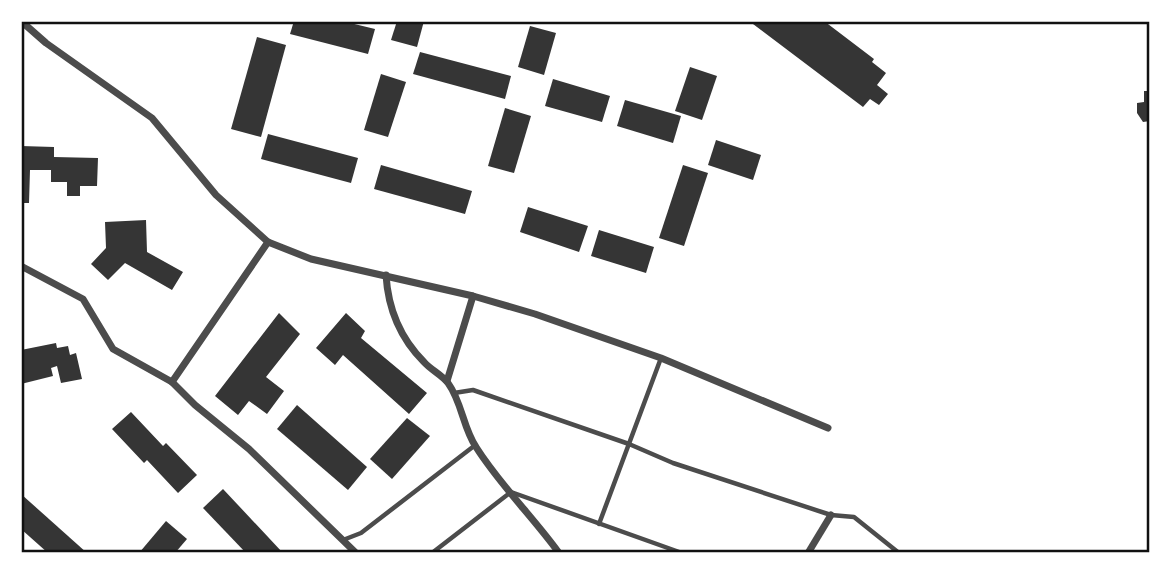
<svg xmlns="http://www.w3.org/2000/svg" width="1171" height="574" viewBox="0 0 1171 574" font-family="'Public Sans',sans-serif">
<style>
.building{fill:#353535}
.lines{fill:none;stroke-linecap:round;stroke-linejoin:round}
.service{stroke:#4c4c4c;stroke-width:4.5}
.minor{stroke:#4c4c4c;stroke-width:7}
.neatline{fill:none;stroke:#111;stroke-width:2.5}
</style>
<rect width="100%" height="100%" fill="#fff"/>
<g class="building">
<path d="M294,21h48l33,8 -7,25 -78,-20z"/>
<path d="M397,21h27l-7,26 -26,-7z"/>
<path d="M749,21h75l50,38 -2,3 14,11 -9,12 11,9 -9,11 -9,-6 -7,8z"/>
<path d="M530,26l26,7 -12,42 -26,-8z"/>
<path d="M257,37l29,8 -25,92 -30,-8z"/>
<path d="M420,52l91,24 -6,23 -92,-25z"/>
<path d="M690,67l27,9 -15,44 -27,-9z"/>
<path d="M381,74l25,8 -18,55 -24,-7z"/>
<path d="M553,79l57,17 -8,26 -57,-16z"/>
<path d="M1144,91h6v30l-7,1 -6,-9v-10l7,-1z"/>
<path d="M625,100l56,16 -8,27 -56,-17z"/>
<path d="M505,108l26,8 -17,57 -26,-7z"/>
<path d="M268,134l90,24 -7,25 -90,-24z"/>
<path d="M716,140l45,15 -8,25 -45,-15z"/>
<path d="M21,146l33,1v10l44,1 -1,28h-17v10h-13v-14h-16v-12h-21l-1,33h-8z"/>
<path d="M381,165l91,26 -7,23 -91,-25z"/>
<path d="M683,165l25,8 -24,73 -25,-8z"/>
<path d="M528,207l60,19 -9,26 -59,-20z"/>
<path d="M146,220l1,32 36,20 -11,18 -47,-27 -17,17 -17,-16 15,-16 -1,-26z"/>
<path d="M599,230l55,17 -8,26 -55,-17z"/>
<path d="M279,313l21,21 -34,43 18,14 -17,23 -18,-13 -11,14 -23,-19z"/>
<path d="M346,313l19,18 -4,7 66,55 -18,21 -66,-59 -8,10 -19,-17z"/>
<path d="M56,343l1,5 11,-2 2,9 6,-2 6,26 -21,4 -4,-17 -6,2 2,8 -32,8v-34z"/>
<path d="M297,405l70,62 -19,23 -71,-61z"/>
<path d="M131,412l32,34 3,-3 31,32 -19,18 -31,-33 -3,3 -32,-34z"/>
<path d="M407,418l23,18 -38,43 -22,-20z"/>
<path d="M223,489l60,64h-37l-43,-45z"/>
<path d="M21,494l66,59h-39l-27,-24z"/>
<path d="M166,521l21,18 -12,14h-36z"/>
</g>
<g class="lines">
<g class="service">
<path d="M454,393l19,-3 156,54 44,19 158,52 23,2 45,36"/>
<path d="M599,524l62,-166"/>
<path d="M343,540l18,-7 113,-87"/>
<path d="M432,553l79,-61 171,61"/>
</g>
<g class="minor">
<path d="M21,21l25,22 106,75 64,77 52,47 43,17 162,37 62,18 126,44 167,70"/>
<path d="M21,266l62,33 30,50 59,33 23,23 54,44 107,104"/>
<path d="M386,275c2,33 14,63 38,87 7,8 18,13 24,21 14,19 15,45 28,64 24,38 57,70 83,106"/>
<path d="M447,381l26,-85"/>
<path d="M172,382l96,-140"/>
<path d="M808,553l23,-38"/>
</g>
</g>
<rect width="1171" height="574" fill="none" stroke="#ffffff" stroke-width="46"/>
<rect x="23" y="23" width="1125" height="528" class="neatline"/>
</svg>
